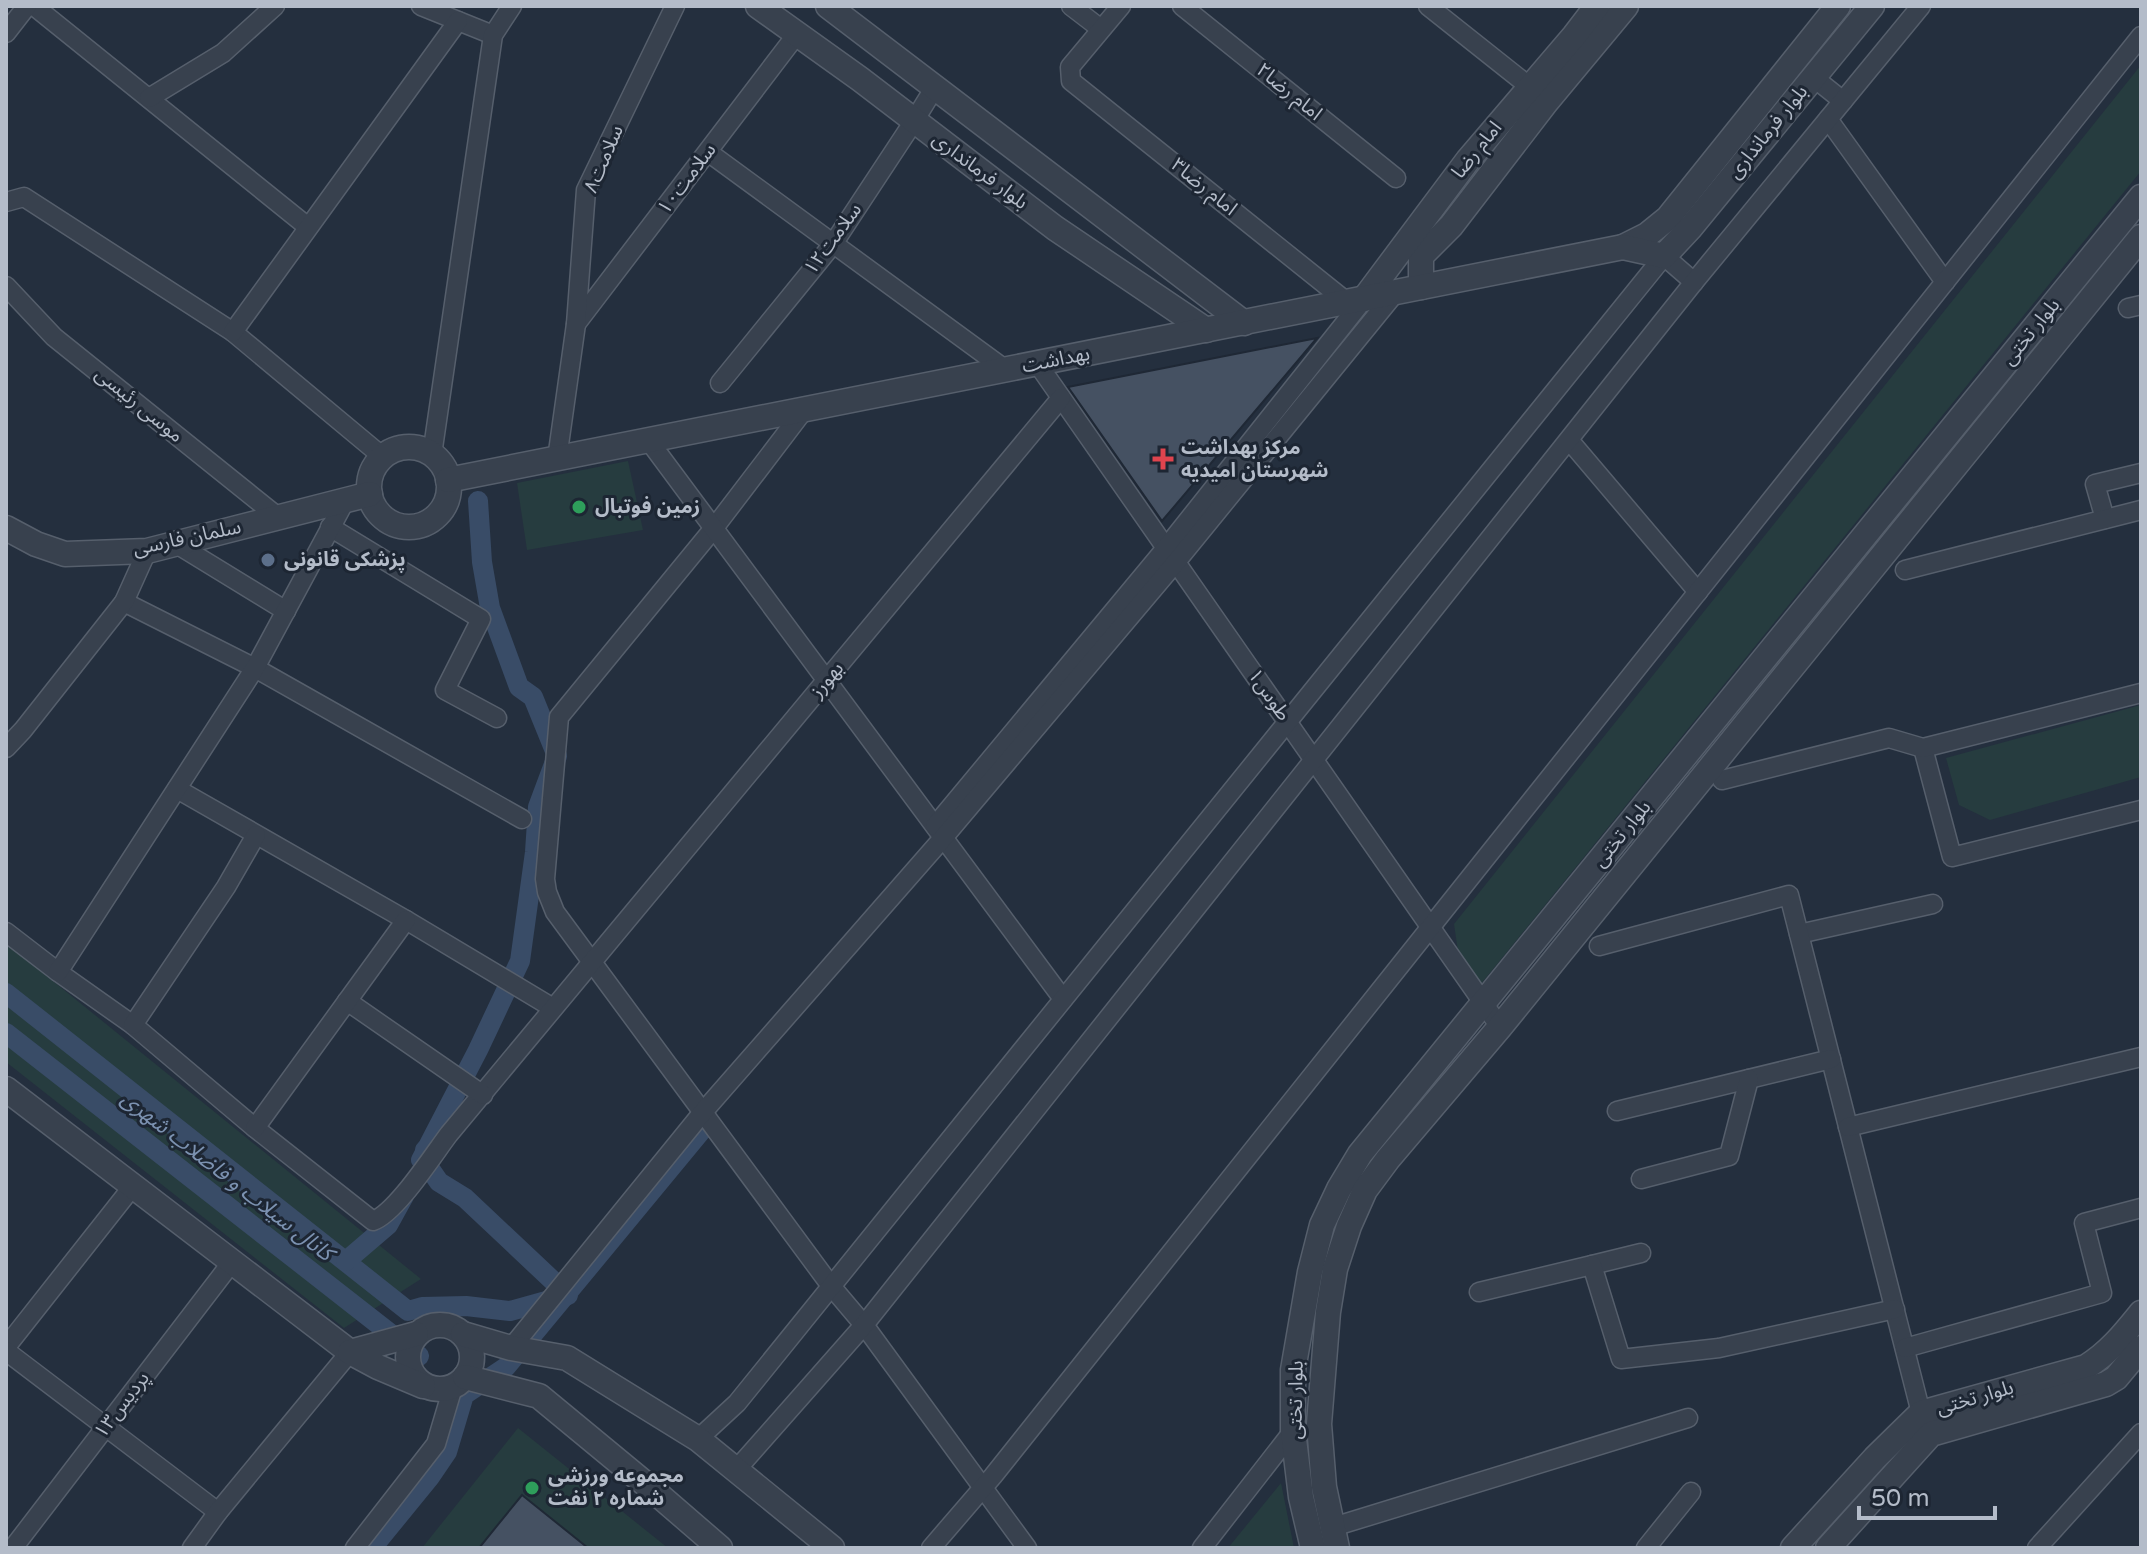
<svg xmlns="http://www.w3.org/2000/svg" width="2147" height="1554" viewBox="0 0 2147 1554" font-family="'Varela Round','Noto Sans Arabic',sans-serif">
<style>
.green{fill:#263c3f}
.lines{fill:none;stroke-linecap:round;stroke-linejoin:round}
.canal{stroke:#394c67;stroke-width:20}
.building{fill:#455162;stroke:#1f2835;stroke-width:2}
.minor-casing{stroke:#565f6c;stroke-width:21}
.tertiary-casing{stroke:#565f6c;stroke-width:27}
.minor{stroke:#38414e;stroke-width:18}
.tertiary{stroke:#38414e;stroke-width:24}
.health-dot{fill:#e0444e;stroke:#1d2633;stroke-width:3}
.leisure-dot{fill:#2e9e5b;stroke:#1d2633;stroke-width:3}
.service-dot{fill:#5c6f8a;stroke:#1d2633;stroke-width:3}
.labels{text-anchor:middle;dominant-baseline:central;stroke-width:6;stroke-linejoin:round;paint-order:stroke}
.street-label{font-size:20px;fill:#b4bcc9;stroke:#1d2633}
.poi-label{font-size:20px;font-weight:bold;fill:#b4bcc9;stroke:#1d2633;text-anchor:start}
.water-label{font-size:22px;font-style:italic;fill:#7c92b1;stroke:#1d2633}
</style>
<rect width="100%" height="100%" fill="#242f3e"/>
<g class="green">
<path d="M2141,65v106l-665,819 -16,-25 -6,-41z"/>
<path d="M628,461l15,69 -116,20 -10,-67z"/>
<path d="M2141,705v72l-151,43 -31,-15 -13,-47z"/>
<path d="M6,943l415,336 -77,49 -338,-266z"/>
<path d="M518,1428l150,120h-246z"/>
<path d="M1281,1483l13,65h-66z"/>
</g>
<g class="lines">
<g class="canal">
<path d="M6,993l402,318 14,-4 44,-1 44,5 58,-16 -103,-97 -26,-16 -9,-13 -5,-19"/>
<path d="M6,1033l413,323"/>
<path d="M421,1160l57,-110 42,-89 15,-109 3,-45 19,-51 -24,-59 -14,-10 -29,-79 -8,-46 -4,-61"/>
<path d="M346,1261l42,-36 16,-29"/>
<path d="M372,1548l58,-71 17,-25 17,-57 42,-28 196,-237"/>
</g>
</g>
<g class="building">
<path d="M1317,338l-155,183 -94,-134z"/>
<path d="M522,1495l66,53h-109z"/>
</g>
<g class="lines">
<defs>
<g id="minor">
<path d="M34,6l274,221"/>
<path d="M421,6l72,29"/>
<path d="M1071,6l30,23"/>
<path d="M1121,6l-51,61 1,14 276,221"/>
<path d="M1182,6l214,172"/>
<path d="M1428,6l102,81"/>
<path d="M6,33l21,-27"/>
<path d="M1813,77l30,24"/>
<path d="M149,98l74,-45 52,-47"/>
<path d="M1828,119l117,163"/>
<path d="M708,152l298,218"/>
<path d="M6,202l18,-5 209,135 150,125"/>
<path d="M6,286l48,51 224,180"/>
<path d="M2128,308l13,-3"/>
<path d="M576,324l221,-290"/>
<path d="M233,332l225,-311"/>
<path d="M1037,363l463,664"/>
<path d="M720,383l113,-139 81,-123 21,-34"/>
<path d="M804,410l-90,118 -155,189 -14,162 2,13 8,20 276,374 33,39 163,223"/>
<path d="M1569,440l129,152"/>
<path d="M649,441l414,558"/>
<path d="M432,455l61,-420 19,-29"/>
<path d="M557,459l19,-135 10,-134 89,-184"/>
<path d="M2105,519l-10,-35 46,-11"/>
<path d="M330,527l151,92 -36,71 52,28"/>
<path d="M175,543l111,68"/>
<path d="M1905,570l236,-60"/>
<path d="M124,602l131,66 267,151"/>
<path d="M6,748l17,-18 101,-128 23,-51"/>
<path d="M1923,748l29,109 189,-47"/>
<path d="M1722,780l167,-42 34,10 218,-55"/>
<path d="M177,789l229,131 147,88"/>
<path d="M935,826l231,-278 198,-249"/>
<path d="M6,932l52,40 75,53 122,103 118,93c23,-8 60,-66 76,-87l612,-736"/>
<path d="M1799,934l134,-30"/>
<path d="M1599,946l190,-51 132,518 6,11"/>
<path d="M58,972l197,-304 90,-167"/>
<path d="M347,1001l136,94"/>
<path d="M133,1025l93,-138 30,-52"/>
<path d="M1617,1111l214,-52"/>
<path d="M1848,1127l293,-70"/>
<path d="M255,1128l151,-208"/>
<path d="M1641,1179l88,-23 20,-77"/>
<path d="M1592,1265l49,-12"/>
<path d="M1479,1292l113,-27 29,94 98,-11 176,-39"/>
<path d="M6,1347l127,-161"/>
<path d="M511,1348l192,-236 240,-274 233,-276 219,-269"/>
<path d="M1905,1348l197,-55 -18,-70 57,-15"/>
<path d="M6,1351l212,161"/>
<path d="M698,1439l39,-36 927,-1147 30,26"/>
<path d="M736,1470l128,-145 830,-1043 227,-276"/>
<path d="M1333,1527l355,-109"/>
<path d="M13,1548l219,-286"/>
<path d="M192,1548l26,-36 132,-160"/>
<path d="M355,1548l81,-104 17,-57"/>
<path d="M931,1548l62,-72 1148,-1440"/>
<path d="M1202,1548l91,-117"/>
<path d="M1646,1548l45,-56"/>
<path d="M2037,1548l104,-115"/>
</g>
<g id="tertiary">
<path d="M758,6l102,73 195,149 151,102"/>
<path d="M828,6l416,317"/>
<path d="M1623,247l24,-12 21,-17 170,-212"/>
<path d="M1421,287v-31l30,-30 96,-125 79,-95"/>
<path d="M1364,299l104,-139 106,-124 23,-30"/>
<circle cx="409" cy="487" r="40"/>
<path d="M448,480l1175,-233 41,9 27,-29 181,-221"/>
<path d="M6,528l30,16 29,10 82,-3 223,-57"/>
<path d="M6,1089l344,263"/>
<circle cx="440" cy="1357" r="32"/>
<path d="M416,1334l-66,18 28,15 45,19"/>
<path d="M463,1334l48,14 56,10 131,81 134,109"/>
<path d="M465,1377l74,19 115,95 66,57"/>
<path d="M1313,1548l-12,-51 -8,-66v-61l17,-98 12,-47 17,-36 21,-35 781,-957"/>
<path d="M1337,1548l-13,-61 -5,-63 9,-112 7,-43 14,-43 16,-36 23,-31 112,-132 641,-790"/>
<path d="M1793,1548l82,-90 46,-45 165,-46c23,-14 38,-33 55,-54"/>
<path d="M1828,1548l103,-114 175,-50 10,-6 25,-30"/>
</g>
</defs>
<use href="#minor" class="minor-casing"/>
<use href="#tertiary" class="tertiary-casing"/>
<use href="#minor" class="minor"/>
<use href="#tertiary" class="tertiary"/>
</g>
<path class="health-dot" d="M1159 447h8v8h8v8h-8v8h-8v-8h-8v-8h8z"/>
<g class="leisure-dot">
<circle cx="579" cy="507" r="8"/>
<circle cx="532" cy="1488" r="8"/>
</g>
<circle class="service-dot" cx="268" cy="560" r="8"/>
<g class="labels">
<g class="street-label">
<text transform="translate(1289 92) rotate(39)">امام رضا۲</text>
<text transform="translate(1768 132) rotate(-51)">بلوار فرمانداری</text>
<text transform="translate(1477 150) rotate(-51)">امام رضا</text>
<text transform="translate(604 159) rotate(-67)">سلامت۸</text>
<text transform="translate(980 171) rotate(37)">بلوار فرمانداری</text>
<text transform="translate(687 179) rotate(-53)">سلامت۱۰</text>
<text transform="translate(1204 187) rotate(39)">امام رضا۳</text>
<text transform="translate(833 239) rotate(-54)">سلامت۱۲</text>
<text transform="translate(2031 332) rotate(-51)">بلوار تختی</text>
<text transform="translate(1056 360) rotate(-11)">بهداشت</text>
<text transform="translate(139 405) rotate(39)">موسی رئیسی</text>
<text transform="translate(187 538) rotate(-12)">سلمان فارسی</text>
<text transform="translate(827 680) rotate(-50)">بهورز</text>
<text transform="translate(1269 695) rotate(55)">طوس۱</text>
<text transform="translate(1622 834) rotate(-51)">بلوار تختی</text>
<text transform="translate(1975 1398) rotate(-16)">بلوار تختی</text>
<text transform="translate(1296 1400) rotate(-89)">بلوار تختی</text>
<text transform="translate(122 1405) rotate(-53)">پردیس۱۳</text>
</g>
<g class="poi-label">
<text x="1181" y="448">مرکز بهداشت<tspan x="1181" dy="23">شهرستان امیدیه</tspan></text>
<text x="595" y="507">زمین فوتبال</text>
<text x="284" y="560">پزشکی قانونی</text>
<text x="548" y="1476">مجموعه ورزشی<tspan x="548" dy="23">شماره ۲ نفت</tspan></text>
</g>
<g class="water-label">
<text transform="translate(227 1176) rotate(38)">کانال سیلاب و فاضلاب شهری</text>
</g>
</g>
<rect width="2147" height="1554" fill="none" stroke="#b4bcc9" stroke-width="16"/>
<path d="M1859 1506v12h136v-12" fill="none" stroke="#b4bcc9" stroke-width="4"/>
<text x="1871" y="1506" font-size="24" fill="#b4bcc9" stroke="#1d2633" stroke-width="6" paint-order="stroke">50 m</text>
</svg>
